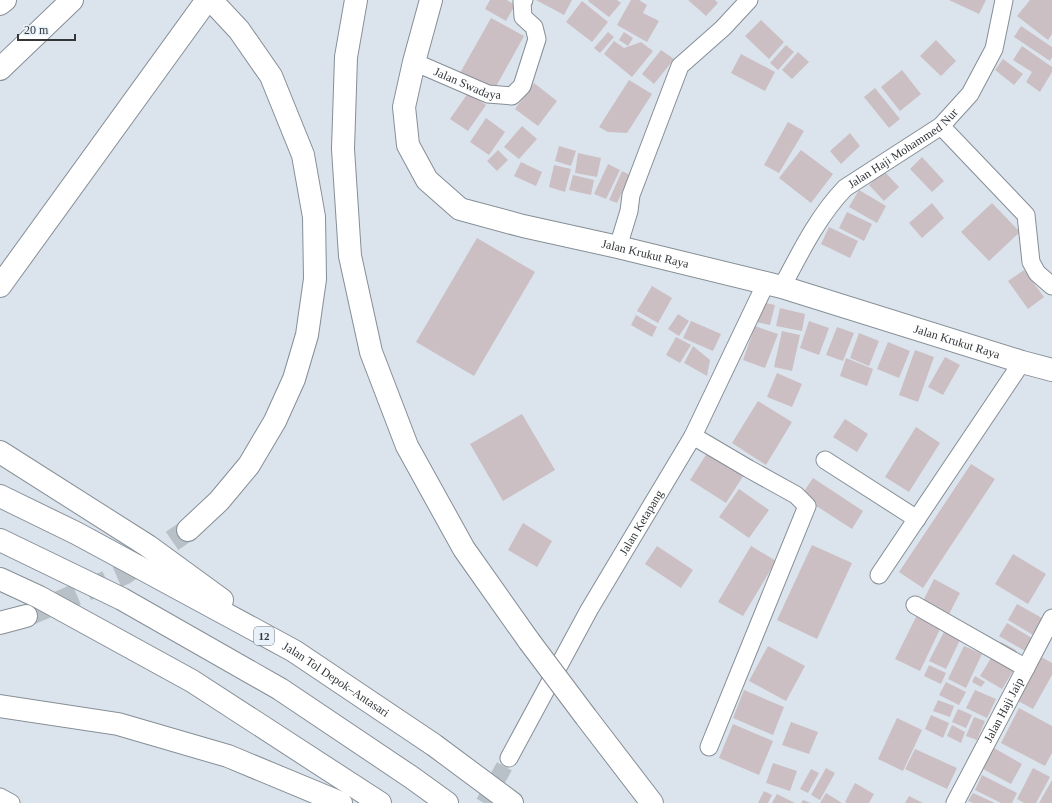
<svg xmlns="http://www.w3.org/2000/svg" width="1052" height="803" viewBox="0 0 1052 803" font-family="Georgia,serif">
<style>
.building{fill:#cbbfc3}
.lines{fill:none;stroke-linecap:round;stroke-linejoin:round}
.street-tunnel{stroke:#b9c1c8;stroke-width:17;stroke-dasharray:17 8;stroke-linecap:butt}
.highway-tunnel{stroke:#b9c1c8;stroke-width:22;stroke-dasharray:22 11;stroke-linecap:butt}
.street-casing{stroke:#868e96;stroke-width:19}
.secondary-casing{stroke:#868e96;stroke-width:24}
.highway-casing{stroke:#868e96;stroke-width:24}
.street{stroke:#fff;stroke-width:17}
.secondary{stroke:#fff;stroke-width:22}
.highway{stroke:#fff;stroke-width:22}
.highway-bridge-casing{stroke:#868e96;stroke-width:24;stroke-linecap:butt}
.highway-bridge{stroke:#fff;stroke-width:22}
.labels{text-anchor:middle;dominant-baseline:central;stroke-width:3;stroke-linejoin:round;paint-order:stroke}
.shield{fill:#e8f1fa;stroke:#696f74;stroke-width:1}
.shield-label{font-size:11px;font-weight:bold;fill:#33373a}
.street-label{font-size:12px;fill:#33373a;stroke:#e8f1fa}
</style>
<rect width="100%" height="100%" fill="#dbe4ec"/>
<g class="building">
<path d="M490,0h17l8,5 -9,16 -21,-12z"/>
<path d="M536,0h36l-8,15z"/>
<path d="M589,0h28l4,3 -12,14 -21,-16z"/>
<path d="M631,0h8l8,5 -4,8 16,8 -12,21 -30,-17z"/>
<path d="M688,0h27l3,3 -12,13z"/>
<path d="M949,0h37l-7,14z"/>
<path d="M1030,0h22v34l-4,6 -31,-24z"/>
<path d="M582,1l26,21 -16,20 -26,-20z"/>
<path d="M491,18l33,18 -31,56 -33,-19z"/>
<path d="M761,20l23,22 -15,17 -24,-23z"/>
<path d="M1021,26l31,21v10l-2,4 -36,-24z"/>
<path d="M608,32l6,5 -14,16 -6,-5z"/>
<path d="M624,32l9,6 -5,8 -9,-6z"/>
<path d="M936,40l20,21 -15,15 -21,-20z"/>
<path d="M614,41l10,7 17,-6 12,9 -21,26 -28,-23z"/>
<path d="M786,45l8,7 -16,18 -8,-7z"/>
<path d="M1022,46l30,21v5l-12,20 -14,-10 6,-10 -19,-12z"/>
<path d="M661,50l13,9 -20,25 -12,-10z"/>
<path d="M798,52l11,10 -17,17 -10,-9z"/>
<path d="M741,54l34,18 -10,19 -34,-18z"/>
<path d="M1003,59l20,15 -9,11 -19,-15z"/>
<path d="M902,70l19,24 -21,17 -19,-24z"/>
<path d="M629,80l23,14 -25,39 -19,-1 -9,-5z"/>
<path d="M534,83l23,18 -19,25 -23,-17z"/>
<path d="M875,88l25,31 -11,9 -25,-31z"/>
<path d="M468,93l18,12 -18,26 -18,-12z"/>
<path d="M486,118l19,14 -16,23 -19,-13z"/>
<path d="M788,122l16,9 -25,42 -15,-8z"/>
<path d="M522,126l15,13 -18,20 -15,-12z"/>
<path d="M850,133l10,13 -19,18 -11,-13z"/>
<path d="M559,146l17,5 -5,15 -16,-5z"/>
<path d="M498,150l10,10 -11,11 -10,-10z"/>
<path d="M801,150l32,24 -22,29 -32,-25z"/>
<path d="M578,153l23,5 -4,19 -22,-4z"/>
<path d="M922,157l22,24 -12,11 -22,-23z"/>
<path d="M521,162l21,10 -6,14 -22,-10z"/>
<path d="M608,164l12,6 -14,29 -12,-5z"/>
<path d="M554,165l17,4 -6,23 -16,-5z"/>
<path d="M622,171l8,4 -13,28 -8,-3z"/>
<path d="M884,171l15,16 -15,14 -15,-16z"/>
<path d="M573,175l21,5 -3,15 -22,-5z"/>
<path d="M859,190l27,16 -9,17 -28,-16z"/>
<path d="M932,203l12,15 -22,20 -13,-15z"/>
<path d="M992,203l28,29 -31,29 -28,-29z"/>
<path d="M847,212l25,12 -8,17 -25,-13z"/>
<path d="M829,227l29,14 -8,17 -29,-14z"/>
<path d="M477,238l58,34 -61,104 -58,-34z"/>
<path d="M1024,270l20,27 -16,12 -20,-28z"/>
<path d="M652,286l20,12 -14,25 -21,-12z"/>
<path d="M761,302l14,3 -5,20 -14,-3z"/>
<path d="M780,308l25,6 -3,17 -26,-5z"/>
<path d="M678,314l11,7 -10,15 -11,-7z"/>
<path d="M636,315l21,12 -5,10 -21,-12z"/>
<path d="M691,321l30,13 -8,17 -30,-13z"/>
<path d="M809,321l20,7 -10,27 -19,-7z"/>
<path d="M755,326l23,8 -13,34 -22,-8z"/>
<path d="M837,327l17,6 -11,28 -17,-6z"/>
<path d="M782,331l18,4 -8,36 -18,-4z"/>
<path d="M859,333l20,8 -10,25 -19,-8z"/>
<path d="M676,337l15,8 -11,18 -14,-8z"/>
<path d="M888,342l22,9 -11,27 -22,-9z"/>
<path d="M693,346l17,14 -3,16 -23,-13z"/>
<path d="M915,350l19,7 -16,45 -19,-7z"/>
<path d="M945,357l15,8 -17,30 -15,-8z"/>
<path d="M846,358l27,11 -6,17 -27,-10z"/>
<path d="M777,373l25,11 -10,23 -25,-10z"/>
<path d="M758,401l34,21 -26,43 -34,-22z"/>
<path d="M522,414l33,56 -52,31 -33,-57z"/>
<path d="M845,419l23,15 -11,18 -24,-15z"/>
<path d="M916,427l24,16 -31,49 -24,-15z"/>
<path d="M711,447l36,23 -21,33 -36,-23z"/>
<path d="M971,464l24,15 -72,109 -24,-16z"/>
<path d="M813,478l50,33 -11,18 -51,-33z"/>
<path d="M739,489l30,21 -20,28 -30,-21z"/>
<path d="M523,523l29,18 -15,26 -29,-17z"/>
<path d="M812,545l40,18 -35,76 -40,-19z"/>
<path d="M657,546l36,24 -12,18 -36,-24z"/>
<path d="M751,546l25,15 -33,55 -25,-14z"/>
<path d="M1013,554l33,20 -18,30 -33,-20z"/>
<path d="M934,579l26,14 -13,25 -26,-13z"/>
<path d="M1017,604l25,14 -9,17 -25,-15z"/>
<path d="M919,611l24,12 -23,48 -25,-12z"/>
<path d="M1007,623l25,15 -7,13 -26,-15z"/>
<path d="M946,628l16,8 -16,33 -17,-8z"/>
<path d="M1001,642l15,8 -4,7 -15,-9z"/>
<path d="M768,646l37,20 -19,35 -37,-20z"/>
<path d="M964,646l18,8 -16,34 -18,-9z"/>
<path d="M1036,654l16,9v12l-19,34 -21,-11z"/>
<path d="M991,658l22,13 -11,18 -22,-13z"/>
<path d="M929,665l17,8 -5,11 -17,-8z"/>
<path d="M975,676l10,6 -4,5 -9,-5z"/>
<path d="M946,682l20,10 -7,13 -20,-10z"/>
<path d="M744,690l40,17 -11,28 -40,-17z"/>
<path d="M975,690l21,9 -9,19 -21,-10z"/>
<path d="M938,700l16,6 -4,11 -17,-6z"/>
<path d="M1019,708l33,18v27l-7,13 -44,-23z"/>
<path d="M958,709l14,6 -6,13 -14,-6z"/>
<path d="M931,715l18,8 -6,15 -18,-9z"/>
<path d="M974,717l11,4 -8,19 -11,-4z"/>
<path d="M897,718l25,12 -19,41 -25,-12z"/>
<path d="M791,722l27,10 -9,22 -27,-9z"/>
<path d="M733,724l40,17 -14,34 -40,-17z"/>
<path d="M952,725l13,7 -4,11 -14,-7z"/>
<path d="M994,748l28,16 -11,20 -28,-15z"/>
<path d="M915,749l42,19 -10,21 -42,-20z"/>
<path d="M773,763l24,8 -7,20 -24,-8z"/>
<path d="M826,768l9,5 -15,27 -9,-5z"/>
<path d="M1033,768l17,9 -14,26h-12l-7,-4z"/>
<path d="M811,769l8,4 -11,20 -8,-4z"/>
<path d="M982,775l35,18 -5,10h-11l-26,-13z"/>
<path d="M1052,780v23h-13z"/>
<path d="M855,783l19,11 -5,9h-22l-2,-1z"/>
<path d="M764,791l8,4 -4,8h-10z"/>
<path d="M826,793l16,10h-22z"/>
<path d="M973,793l22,10h-22l-5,-2z"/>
<path d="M777,794l18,9h-23z"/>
<path d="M909,796l14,7h-18z"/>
<path d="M803,800l8,3h-10z"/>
</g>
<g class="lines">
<path class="street-tunnel" d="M484,803l25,-45"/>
<path class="highway-tunnel" d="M26,616l98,-42 64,-44"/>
<defs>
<g id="street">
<path id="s1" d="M414,62l74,32 24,2 10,-10 15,-47 -3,-12 -11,-10 -1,-15 2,-2"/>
<path d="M941,126l85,89 5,47 6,11 15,13"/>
<path d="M618,247l11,-36 2,-16 49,-129 43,-38 26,-28"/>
<path id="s2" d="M782,287c18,-34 36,-71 63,-99l96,-62 29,-32 24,-45 10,-49"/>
<path d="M693,436l56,33 47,26 11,11 -98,241"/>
<path d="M825,460l92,59"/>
<path d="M879,575l143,-213"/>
<path d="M915,605l111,63"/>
<path id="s3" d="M509,758l80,-148 104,-174 73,-153"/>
<path d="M0,797l11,6"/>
<path id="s4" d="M955,803l97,-185"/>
</g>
<g id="secondary">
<path id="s5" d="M431,0l-17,62 -10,45 4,38 19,35 33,29 63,17 95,21 164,40 240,75 30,8"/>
</g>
<g id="highway">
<path d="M356,0l-10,57 -3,92 7,107 21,96 36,94 57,103 65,92"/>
<path d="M0,4l5,-4"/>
<path d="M0,69l72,-69"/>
<path d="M0,286l207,-286"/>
<path d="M0,452l148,94 74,54"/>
<path id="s6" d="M0,496l76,37 218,118 140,94 78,58"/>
<path d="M188,530l31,-29 30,-36 26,-44 19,-42 13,-44 8,-56 -1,-62 -11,-62 -32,-79 -32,-46 -28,-30"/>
<path d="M0,540l122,59 158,90 131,88 36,26"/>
<path d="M0,579l39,18 153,84 188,122"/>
<path d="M0,623l26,-7"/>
<path d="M0,706l118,18 110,32 113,47"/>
<path d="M586,717l66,86"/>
</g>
</defs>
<use href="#street" class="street-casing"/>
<use href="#secondary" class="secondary-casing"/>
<use href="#highway" class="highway-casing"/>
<use href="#street" class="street"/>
<use href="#secondary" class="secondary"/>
<use href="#highway" class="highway"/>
<defs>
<path id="highway-bridge" d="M529,641l57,76"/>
</defs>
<use href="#highway-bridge" class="highway-bridge-casing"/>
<use href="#highway-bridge" class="highway-bridge"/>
</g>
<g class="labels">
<rect class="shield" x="254" y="627" width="20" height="18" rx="3"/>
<g class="shield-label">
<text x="264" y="636">12</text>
</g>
<g class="street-label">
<text stroke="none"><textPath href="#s1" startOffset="58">Jalan Swadaya</textPath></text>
<text stroke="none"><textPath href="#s2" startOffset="188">Jalan Haji Mohammed Nur</textPath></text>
<text stroke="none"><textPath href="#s5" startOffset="423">Jalan Krukut Raya</textPath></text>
<text stroke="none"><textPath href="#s5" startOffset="747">Jalan Krukut Raya</textPath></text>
<text stroke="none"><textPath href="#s3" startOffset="270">Jalan Ketapang</textPath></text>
<text stroke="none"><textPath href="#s6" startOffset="383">Jalan Tol Depok–Antasari</textPath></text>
<text stroke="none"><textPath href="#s4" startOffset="105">Jalan Haji Jaip</textPath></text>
</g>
</g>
<path d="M18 34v6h57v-6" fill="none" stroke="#33373a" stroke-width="2"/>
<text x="24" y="34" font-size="12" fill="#33373a" stroke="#e8f1fa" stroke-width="3" paint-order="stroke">20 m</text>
</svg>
